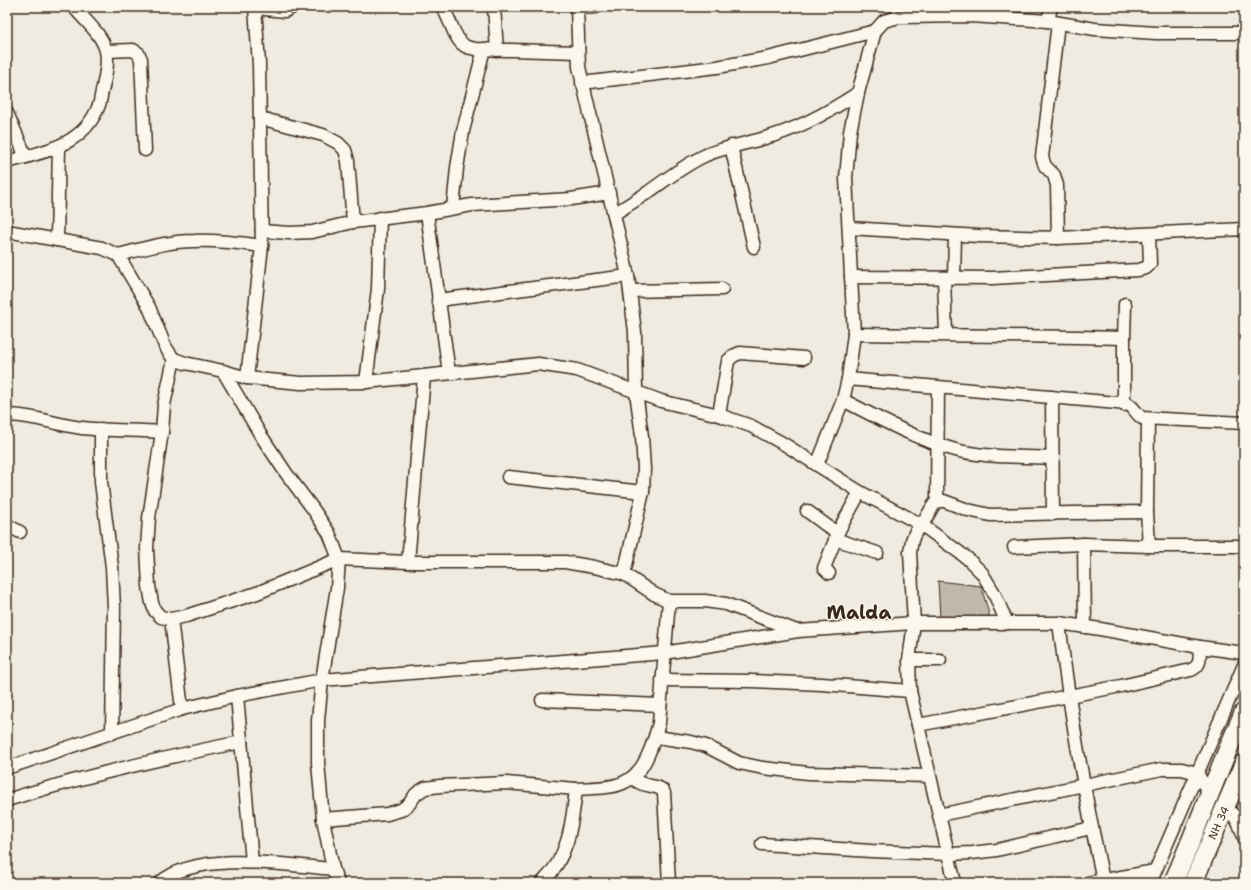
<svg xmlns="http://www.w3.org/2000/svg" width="1251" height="890" viewBox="0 0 1251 890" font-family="'Shantell Sans',sans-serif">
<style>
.building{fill:#c0b8ad;stroke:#3b2a1e}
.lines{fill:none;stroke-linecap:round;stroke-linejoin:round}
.minor-casing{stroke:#3b2a1e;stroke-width:15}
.primary-casing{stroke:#3b2a1e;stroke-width:21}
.minor{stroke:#fbf7ec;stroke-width:12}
.primary{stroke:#fbf7ec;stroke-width:18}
.labels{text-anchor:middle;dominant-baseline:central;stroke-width:3;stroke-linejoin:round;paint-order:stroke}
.street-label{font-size:11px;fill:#3b2a1e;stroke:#fbf7ec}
.town-label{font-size:19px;font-weight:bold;fill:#3b2a1e;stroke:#fbf7ec}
</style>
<rect width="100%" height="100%" fill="#f0ebe0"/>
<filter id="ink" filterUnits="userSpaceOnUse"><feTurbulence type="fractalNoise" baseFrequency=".025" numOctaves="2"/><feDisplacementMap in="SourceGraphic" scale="8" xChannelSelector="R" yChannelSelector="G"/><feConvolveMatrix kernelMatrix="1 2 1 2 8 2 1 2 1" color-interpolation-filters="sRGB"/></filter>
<g filter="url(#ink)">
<path class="building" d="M938,581l43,5 8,28 -1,3 -48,1z"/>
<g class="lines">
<defs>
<g id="minor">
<path d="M442,7c8,10 12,33 23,39 3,2 7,2 10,3l103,3"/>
<path d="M494,7l3,43"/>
<path d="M577,7l2,60 43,182 6,27 7,56 1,60 6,44 2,33 -1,23 -19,82"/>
<path d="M255,8l30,3 8,-4"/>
<path d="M577,8l19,-1"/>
<path d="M1048,21l3,-14"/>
<path d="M1058,23l-16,134 3,9 9,9 3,10 1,53"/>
<path d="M107,51l26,-1 5,3 3,6 4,91"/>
<path d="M582,83l135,-16 51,-9 107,-27"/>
<path d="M7,113l19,44"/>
<path d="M260,118l63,17 15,8 7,7 3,11 5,61"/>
<path d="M731,146l23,101"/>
<path d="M7,162c36,-10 77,-16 92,-57 2,-5 2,-12 4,-18 2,-11 6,-24 3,-36 -4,-17 -21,-30 -32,-44"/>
<path d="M453,208l4,-40 6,-37 21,-82"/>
<path d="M427,213l22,160"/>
<path d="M614,214c11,-7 22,-14 33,-21 20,-14 37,-28 59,-38 19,-8 39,-11 59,-17 34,-9 64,-26 93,-45l17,-62 9,-10 15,-4 72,-1 77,5 47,8 61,4h88"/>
<path d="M849,228l130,8 79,2 186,-9"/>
<path d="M7,231l95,17 16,7 31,52 16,39 5,8 4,5 11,4 38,8 37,63 26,39 27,36 16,24 10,26 -2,29 -15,92 -4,40v43l5,56 10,50"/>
<path d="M262,231l27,2 23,-1 41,-10 74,-9 45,-8 99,-6 38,-6"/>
<path d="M57,240l2,-93"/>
<path d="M118,255c25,-6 50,-14 76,-14 23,-1 46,2 68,5"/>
<path d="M851,277l142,1 145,-8 8,-2 4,-4 -1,-30"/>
<path d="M944,278l2,56"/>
<path d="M954,278l1,-43"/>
<path d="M630,291l92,-2"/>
<path d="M438,300l190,-24"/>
<path d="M854,334l224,3 46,1"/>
<path d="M174,359l-10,46 -2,27 -13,86 -2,30 2,38 3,17 3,8 6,6 10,2 11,90 55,-13 85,-16 342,-27 134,-22 116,-8h145l41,6 100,18 44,6"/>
<path d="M223,371l24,7 54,5 65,-1 172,-18 39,6 84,31 58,14 32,11 33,18 76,48 62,33 45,33 15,15 12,20 13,30"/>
<path d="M247,378l15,-132 -3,-182 -4,-57"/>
<path d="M848,379l6,-45 -8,-156 4,-46 8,-39"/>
<path d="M366,382l12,-93 2,-71"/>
<path d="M1052,397l1,117"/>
<path d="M843,400c35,18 71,38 109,49 30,9 69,7 101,9"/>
<path d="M1124,405v-67l1,-34"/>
<path d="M7,415c26,0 50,10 75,13 27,3 54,2 80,4"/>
<path d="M719,415l9,-54 5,-5 7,-3 64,5"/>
<path d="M1148,419l-1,93 2,34"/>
<path d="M101,429v53l11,85 2,41 -2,125"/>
<path d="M817,465l26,-65 5,-21 280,25c6,3 8,10 14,14l102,5"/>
<path d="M508,477l135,15"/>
<path d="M937,501l1,-113"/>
<path d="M807,511l27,20 5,-1 21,-38"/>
<path d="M7,525l13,7"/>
<path d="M835,539l42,14"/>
<path d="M1084,544l1,83"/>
<path d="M1014,547l70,-3 65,2h95"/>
<path d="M408,562l16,-186"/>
<path d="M829,573l-5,-5 15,-38"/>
<path d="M669,601h36l21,3 71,27"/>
<path d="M171,619l15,-3 71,-23 82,-34 69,3h157l29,5 30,7 30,20 15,7 -10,122c-3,11 -6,21 -11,32 -15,35 -38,32 -72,34 -4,35 -7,68 -34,94"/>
<path d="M1059,623c11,88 25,171 44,257"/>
<path d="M909,660h31"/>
<path d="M662,680l90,1 70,3 88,7"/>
<path d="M237,696l15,166"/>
<path d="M542,700l118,5"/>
<path d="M918,725l-8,-34 -1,-31 5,-37 -4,-71 2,-12 3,-7 7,-8 11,-19 4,-5h7l24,9 22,5 82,-2 75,-1"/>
<path d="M656,737l35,5 15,4 33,17 24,5 45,5 122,3"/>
<path d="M7,768l175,-59"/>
<path d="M633,778c10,11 27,5 31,15l5,90"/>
<path d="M7,800c77,-24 155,-42 234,-58"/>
<path d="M1229,810c8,8 12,17 15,27"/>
<path d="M939,815l223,-46h20l15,4 13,22"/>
<path d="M323,819l64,-5 14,-4 8,-6 7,-10 9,-6 15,-2 66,-3 70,6"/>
<path d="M762,844l109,7 77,3 24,-1 25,-3 94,-22"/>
<path d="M160,883c36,-33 128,-18 173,-14l5,14"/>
<path d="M955,883l-37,-158 203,-39 70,-16c11,-5 8,-12 9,-23"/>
<path d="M1088,883l67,-12"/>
<path d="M1150,883l94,-218"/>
</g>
<g id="primary">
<path d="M1173,883c25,-57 46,-115 71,-171"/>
<path d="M1193,883l51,-120"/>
</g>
</defs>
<use href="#minor" class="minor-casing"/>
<use href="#primary" class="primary-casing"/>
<use href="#minor" class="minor"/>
<use href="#primary" class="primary"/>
</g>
</g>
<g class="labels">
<g class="street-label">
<text transform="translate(1219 823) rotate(-66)">NH 34</text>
</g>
<g class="town-label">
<text x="859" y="612">Malda</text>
</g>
</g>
<rect width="1251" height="890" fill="none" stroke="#fbf7ec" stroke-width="24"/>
<rect x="12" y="12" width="1227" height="866" fill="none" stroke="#3b2a1e" stroke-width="1.5" filter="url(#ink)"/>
</svg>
